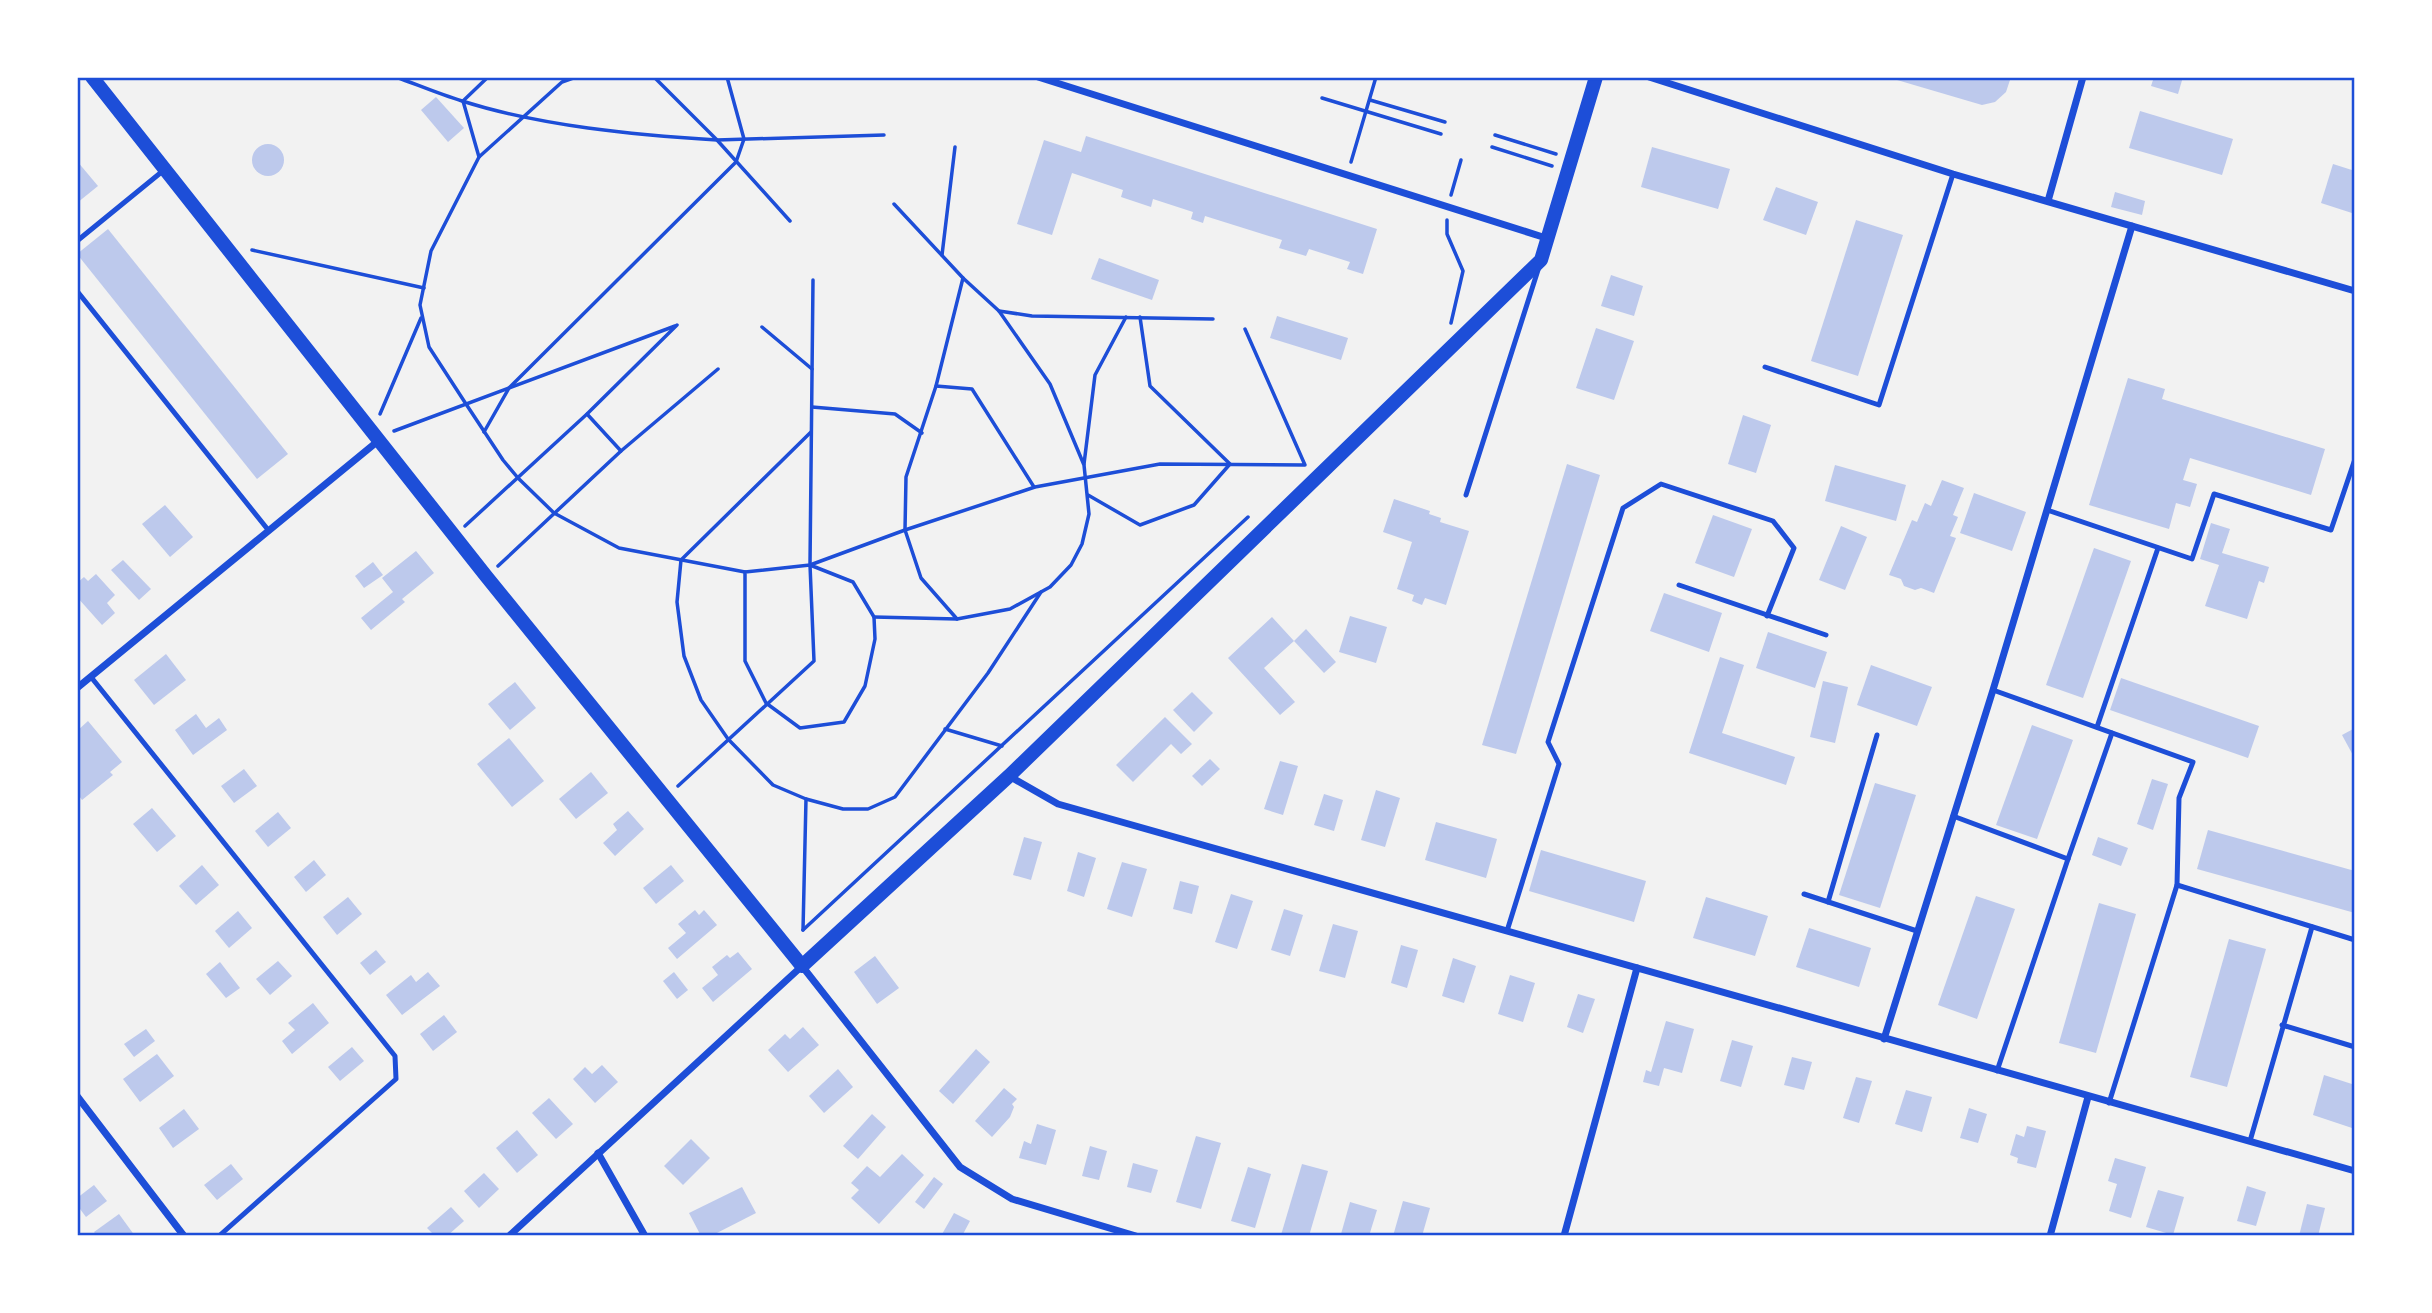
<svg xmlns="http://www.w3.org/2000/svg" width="2432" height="1313" viewBox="0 0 2432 1313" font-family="Roboto,sans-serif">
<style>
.building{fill:#bdc9ec}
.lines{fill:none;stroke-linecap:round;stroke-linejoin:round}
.path{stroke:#1d4ed8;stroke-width:3.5}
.service{stroke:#1d4ed8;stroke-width:5}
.minor{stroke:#1d4ed8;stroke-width:7}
.secondary{stroke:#1d4ed8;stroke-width:14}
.neatline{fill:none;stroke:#1d4ed8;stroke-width:2.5}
</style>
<rect width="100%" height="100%" fill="#f2f2f2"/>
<g class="building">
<path d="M1898,77h113l-5,15 -11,10 -13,3 -85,-25z"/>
<path d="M2154,77h29l-5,17 -27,-8z"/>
<path d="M436,97l28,31 -16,14 -27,-32z"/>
<path d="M2140,111l93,28 -11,36 -93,-27z"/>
<path d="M1086,136l291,93 -14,45 -16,-5 3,-7 -41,-13 -3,7 -27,-8 3,-8 -77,-24 -2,7 -12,-4 2,-7 -40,-13 -2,8 -30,-10 2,-7 -51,-17 -20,62 -35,-11 27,-84 37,12z"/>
<circle cx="268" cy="160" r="16"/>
<path d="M1652,147l78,22 -12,40 -77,-22z"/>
<path d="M77,161l21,25 -21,17z"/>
<path d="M2333,164l22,7v43l-34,-11z"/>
<path d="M1776,187l42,15 -12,33 -43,-15z"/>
<path d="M2115,192l30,9 -3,14 -31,-8z"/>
<path d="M1856,220l47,15 -45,141 -47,-15z"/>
<path d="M108,229l180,225 -31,25 -180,-225z"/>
<path d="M1099,258l60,22 -7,20 -61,-21z"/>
<path d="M1611,275l32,11 -9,30 -33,-10z"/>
<path d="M1277,316l71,22 -7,22 -71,-22z"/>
<path d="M1596,328l38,13 -20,59 -38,-12z"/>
<path d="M2128,378l37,11 -3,10 163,50 -14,46 -121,-37 -7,22 14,4 -7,23 -14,-4 -7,26 -80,-24z"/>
<path d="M1743,415l28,10 -15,48 -28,-9z"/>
<path d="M1567,464l33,11 -84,279 -34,-9z"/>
<path d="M1835,465l71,20 -10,36 -71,-20z"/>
<path d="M1942,480l22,8 -11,27 5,2 -8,19 6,2 -22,55 -13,-5 -6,2 -11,-4 -3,-7 -12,-4 23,-55 5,2 8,-19 6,3z"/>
<path d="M1974,493l52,19 -14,39 -52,-18z"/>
<path d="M1394,499l36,12 -1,3 12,4 -1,4 29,9 -23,74 -21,-7 -3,7 -10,-4 2,-6 -17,-6 15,-47 -29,-10z"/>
<path d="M165,505l28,32 -23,20 -28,-33z"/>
<path d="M1713,515l39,14 -18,48 -39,-14z"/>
<path d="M2211,523l19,6 -8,24 47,14 -5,16 -5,-2 -12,38 -42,-13 14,-41 -19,-6z"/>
<path d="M1841,526l26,11 -22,53 -26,-10z"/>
<path d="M2094,548l37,13 -48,137 -37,-13z"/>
<path d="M416,551l18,22 -32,26 3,3 -34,28 -10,-12 32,-26 -11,-14z"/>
<path d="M123,560l28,29 -12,11 -28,-30z"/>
<path d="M373,562l10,13 -19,13 -9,-12z"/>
<path d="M96,574l19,21 -8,8 8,10 -13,12 -25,-28v-14l7,-6 4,4z"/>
<path d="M1664,593l58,20 -13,39 -59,-21z"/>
<path d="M1350,616l37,11 -11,36 -37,-11z"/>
<path d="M1272,617l22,24 -30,27 31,34 -15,13 -52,-57z"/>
<path d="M1306,629l30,33 -12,11 -30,-32z"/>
<path d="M1768,632l59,20 -12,36 -59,-20z"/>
<path d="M166,654l20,26 -32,25 -20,-25z"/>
<path d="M1720,657l24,8 -22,68 73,24 -9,28 -97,-32z"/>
<path d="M1871,665l61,22 -15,39 -60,-21z"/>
<path d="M2121,678l138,48 -11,32 -138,-48z"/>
<path d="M1823,681l25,6 -13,56 -25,-6z"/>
<path d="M515,682l21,26 -26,22 -22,-26z"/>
<path d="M1192,692l21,21 -19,19 -21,-22z"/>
<path d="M196,714l10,14 13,-10 8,12 -34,25 -18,-25z"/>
<path d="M1165,717l27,27 -11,10 -10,-10 -38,38 -17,-17z"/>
<path d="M88,721l34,41 -12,10 3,3 -31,25 -5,-7v-62z"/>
<path d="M2032,725l41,15 -36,99 -41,-14z"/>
<path d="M2355,728v31l-13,-24z"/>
<path d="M509,738l35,43 -32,26 -35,-43z"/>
<path d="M1210,759l10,10 -18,17 -10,-10z"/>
<path d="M1280,761l18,5 -15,49 -19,-6z"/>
<path d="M244,769l13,17 -23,17 -13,-17z"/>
<path d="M591,772l17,21 -32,26 -17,-20z"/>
<path d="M2152,779l16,5 -15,46 -16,-6z"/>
<path d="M1875,783l41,12 -36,113 -41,-13z"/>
<path d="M1376,790l24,8 -15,49 -24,-7z"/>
<path d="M1324,794l19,6 -9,31 -20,-6z"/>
<path d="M152,808l24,28 -19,16 -24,-28z"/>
<path d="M628,811l16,18 -29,27 -12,-13 14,-13 -4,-6z"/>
<path d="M278,812l13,16 -23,19 -13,-16z"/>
<path d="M1436,822l61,17 -11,39 -61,-18z"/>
<path d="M2208,830l147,41v42l-158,-44z"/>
<path d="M1024,837l18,5 -11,38 -18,-5z"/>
<path d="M2098,837l30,11 -7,18 -29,-11z"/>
<path d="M1541,850l105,31 -12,41 -105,-31z"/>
<path d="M1078,852l18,6 -12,39 -17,-6z"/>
<path d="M314,860l12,15 -20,17 -12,-15z"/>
<path d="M1122,862l25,7 -15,48 -25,-8z"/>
<path d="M202,865l17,20 -23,20 -17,-19z"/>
<path d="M671,865l13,16 -28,23 -13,-16z"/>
<path d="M1180,881l19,5 -7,28 -19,-5z"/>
<path d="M1231,894l22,7 -16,48 -22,-7z"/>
<path d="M1976,896l39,13 -38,110 -39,-14z"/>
<path d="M348,897l14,17 -25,21 -14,-18z"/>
<path d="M1706,897l62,19 -13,40 -62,-18z"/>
<path d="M2099,903l37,11 -40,139 -37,-10z"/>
<path d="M1284,909l19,6 -13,41 -19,-6z"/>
<path d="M695,910l4,5 5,-5 13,15 -40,34 -9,-11 18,-15 -8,-9z"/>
<path d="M238,911l14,17 -23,20 -14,-17z"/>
<path d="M1333,924l25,7 -13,47 -26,-7z"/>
<path d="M1809,928l62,20 -12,39 -63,-20z"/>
<path d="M2229,939l37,10 -39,138 -37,-10z"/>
<path d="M1401,945l17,5 -11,38 -16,-5z"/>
<path d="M376,950l10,12 -16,13 -10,-12z"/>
<path d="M738,952l14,17 -39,33 -11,-14 16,-13 -6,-8 15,-12 3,3z"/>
<path d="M875,956l24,32 -22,16 -23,-32z"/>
<path d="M1453,958l23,8 -12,37 -22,-7z"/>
<path d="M278,961l14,15 -22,19 -14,-16z"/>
<path d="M220,962l20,26 -14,10 -20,-24z"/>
<path d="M428,972l12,14 -38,29 -16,-20 25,-20 5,7z"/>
<path d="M674,972l14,18 -11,9 -14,-18z"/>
<path d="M1510,975l25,8 -12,39 -25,-8z"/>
<path d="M1578,994l17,5 -12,34 -16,-6z"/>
<path d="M313,1003l16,20 -37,31 -10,-13 13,-11 -7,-7z"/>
<path d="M444,1015l13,17 -24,19 -13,-17z"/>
<path d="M1666,1021l28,8 -12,44 -18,-5 -5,18 -16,-4 3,-12 5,2z"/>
<path d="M803,1027l16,18 -31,27 -20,-22 17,-16 5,5z"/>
<path d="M146,1029l9,12 -21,16 -10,-13z"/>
<path d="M1732,1040l21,6 -12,41 -21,-6z"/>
<path d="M352,1047l12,14 -24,20 -12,-14z"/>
<path d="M976,1049l14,13 -37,42 -14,-13z"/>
<path d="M157,1054l17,22 -34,26 -17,-23z"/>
<path d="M1792,1057l20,5 -8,28 -20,-5z"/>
<path d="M602,1065l16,17 -23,21 -22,-24 12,-12 7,7z"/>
<path d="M838,1069l15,18 -29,26 -15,-17z"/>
<path d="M2324,1075l31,10v44l-42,-14z"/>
<path d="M1856,1077l16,4 -13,42 -16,-5z"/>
<path d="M1004,1088l13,11 -5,5 2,3 -4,10 -18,20 -17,-16z"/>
<path d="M1906,1090l26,7 -10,35 -27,-8z"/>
<path d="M549,1098l24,26 -17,15 -24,-26z"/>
<path d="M1969,1108l18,6 -9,29 -18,-5z"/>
<path d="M184,1109l15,20 -26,19 -14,-20z"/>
<path d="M872,1114l14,13 -28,32 -15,-13z"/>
<path d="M1037,1124l19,6 -10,35 -27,-7 5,-17 7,3z"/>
<path d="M2027,1126l19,5 -10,37 -19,-5 1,-5 -8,-3 6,-21 8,3z"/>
<path d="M517,1130l21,25 -21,18 -21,-25z"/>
<path d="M1196,1136l25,7 -20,66 -25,-7z"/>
<path d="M691,1139l19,19 -27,27 -19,-19z"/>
<path d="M1090,1146l17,5 -8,29 -17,-4z"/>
<path d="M902,1154l22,21 -45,49 -28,-26 8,-8 -8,-7 16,-17 13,11z"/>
<path d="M2115,1158l31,9 -15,51 -22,-7 8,-27 -9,-3z"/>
<path d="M1133,1163l25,7 -7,23 -24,-6z"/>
<path d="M231,1164l12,15 -26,21 -13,-15z"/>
<path d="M1302,1164l26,7 -19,65h-23l-5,-1z"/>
<path d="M1248,1167l23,7 -16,54 -24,-7z"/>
<path d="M484,1173l15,16 -20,19 -15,-17z"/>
<path d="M934,1177l9,7 -19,25 -9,-7z"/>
<path d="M94,1185l13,16 -21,16 -9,-12v-7z"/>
<path d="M2247,1186l19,6 -10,34 -19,-5z"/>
<path d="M742,1187l14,26 -45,23h-10l-12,-23z"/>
<path d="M2158,1190l26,7 -11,38 -27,-8z"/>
<path d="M1403,1201l27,7 -8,28h-29z"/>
<path d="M1350,1202l27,8 -8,26h-23l-5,-2z"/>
<path d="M2307,1204l18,4 -7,28h-19z"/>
<path d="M451,1207l13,14 -17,15h-12l-8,-8z"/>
<path d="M954,1213l16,8 -8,15h-21z"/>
<path d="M119,1214l16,22h-38l-3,-4z"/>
</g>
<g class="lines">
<g class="path">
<path d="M396,77c22,8 43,17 66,24 79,25 172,34 255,39l73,81"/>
<path d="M488,77l-25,24 16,56 -48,94 -11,54 9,42 37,57 37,56 15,18 36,35 65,35 126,24"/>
<path d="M654,77l63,63 167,-5"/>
<path d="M1322,98l119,36"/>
<path d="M1370,100l75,22"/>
<path d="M1495,135l61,19"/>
<path d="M1492,147l60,19"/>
<path d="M479,157l83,-75 14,-5"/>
<path d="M1351,162l25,-85"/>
<path d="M1451,195l10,-35"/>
<path d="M1447,220v14l16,37 -12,52"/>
<path d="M252,250l172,38"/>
<path d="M942,255l13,-108"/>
<path d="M999,311l33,5 181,3"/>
<path d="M762,327l50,42"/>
<path d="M936,386l36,3 62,98"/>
<path d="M812,407l83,7 27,19"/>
<path d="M380,414l41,-96"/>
<path d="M587,414l34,37"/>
<path d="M394,431l281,-105"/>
<path d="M484,432l25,-44 227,-226 8,-23 -17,-62"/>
<path d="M811,432l-130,128 -4,42 7,54 17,44 27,39 45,46 33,14 37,10h25l27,-12 93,-124 53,-81"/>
<path d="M1084,464l11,-89 31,-58"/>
<path d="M1088,495l52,30 54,-20 36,-41 -80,-78 -10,-69"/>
<path d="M465,526l122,-112 90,-89"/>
<path d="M810,565l43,17 21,35 1,22 -10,47 -21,36 -44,6 -34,-25 -21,-42v-89l65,-7 95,-35 130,-43 125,-23 145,1 -60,-136"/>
<path d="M498,566l123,-115 97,-82"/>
<path d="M874,617l83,2 53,-10 40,-22 21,-22 11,-21 7,-30 -5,-49 -34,-81 -51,-73 -36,-33 -69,-74"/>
<path d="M957,619l-36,-41 -16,-48 1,-53 30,-91 27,-108"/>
<path d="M945,729l57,17"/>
<path d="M678,786l136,-125 -4,-96 3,-285"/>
<path d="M803,930l445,-413"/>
<path d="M803,930l3,-131"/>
</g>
<g class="service">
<path d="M77,241l87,-71"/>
<path d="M77,291l192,240"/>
<path d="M1765,367l114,38 74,-231"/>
<path d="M1466,495l72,-225"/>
<path d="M2047,510l145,49 22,-65 117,36 24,-71"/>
<path d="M1679,585l147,50"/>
<path d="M91,677l304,379 1,23 -177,157"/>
<path d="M1993,690l200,72 -14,36 -2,87 -68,218"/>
<path d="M2097,727l61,-179"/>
<path d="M1953,816l115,43 44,-126"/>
<path d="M2177,885l178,55"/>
<path d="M1804,894l113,37"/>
<path d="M1828,902l49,-167"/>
<path d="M1507,931l52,-167 -11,-22 75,-234 38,-24 112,37 21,27 -27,68"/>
<path d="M2282,1025l73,22"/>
<path d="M1997,1071l71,-212"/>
<path d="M2250,1141l62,-214"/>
</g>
<g class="minor">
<path d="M1038,77l508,161"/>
<path d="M1649,77l304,97 402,117"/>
<path d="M2048,201l35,-124"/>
<path d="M77,688l301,-247"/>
<path d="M1009,776l49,28 1297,367"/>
<path d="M1884,1039l109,-349 139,-464"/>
<path d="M77,1096l107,140"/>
<path d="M598,1153l47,83"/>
<path d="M509,1236l293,-270 158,201 52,32 124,37"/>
<path d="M1564,1236l73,-268"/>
<path d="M2050,1236l38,-139"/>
</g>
<path class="secondary" d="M92,77l394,499 316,390 207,-190 532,-516 55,-183"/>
</g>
<rect width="2432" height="1313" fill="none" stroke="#ffffff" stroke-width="158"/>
<rect x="79" y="79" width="2274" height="1155" class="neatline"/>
</svg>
